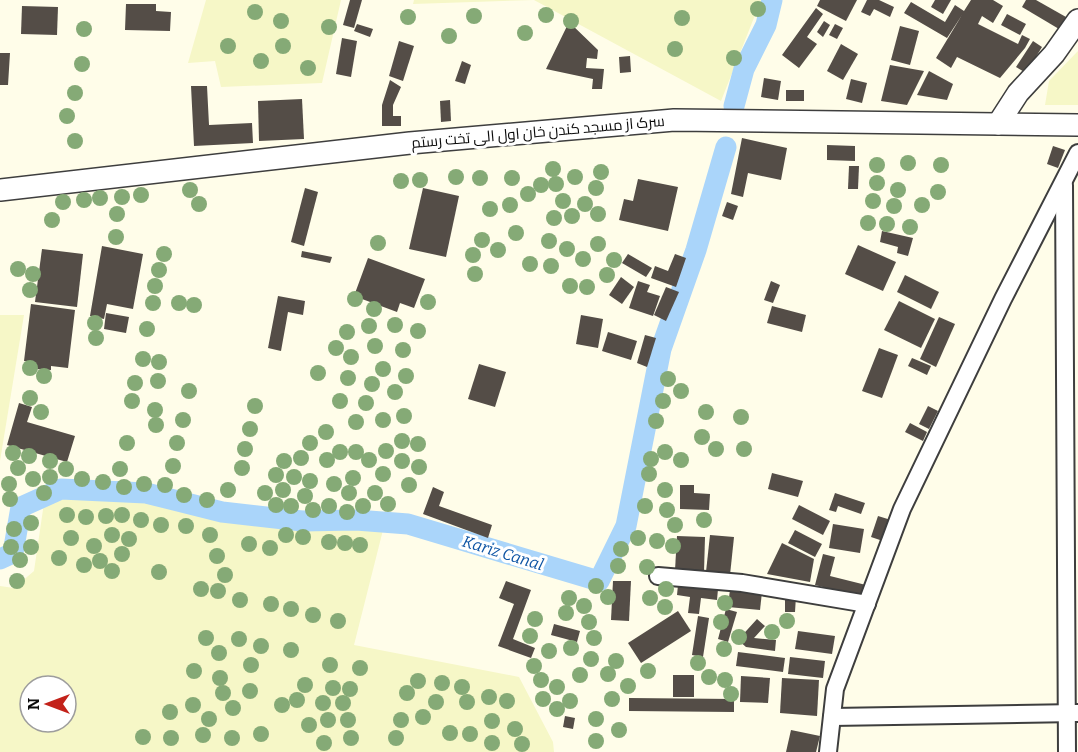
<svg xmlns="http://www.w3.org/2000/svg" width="1078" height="752" viewBox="0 0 1078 752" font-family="Bitter,Cairo,serif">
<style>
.farmland{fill:#f6f7c7;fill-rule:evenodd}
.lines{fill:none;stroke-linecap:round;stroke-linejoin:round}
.canal{stroke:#aad5fa;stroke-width:21}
.building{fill:#544d47}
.minor-casing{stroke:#3e3e3e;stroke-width:20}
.tertiary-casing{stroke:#3e3e3e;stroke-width:24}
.minor{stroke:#fff;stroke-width:16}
.tertiary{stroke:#fff;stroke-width:21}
.tree{fill:#85aa76}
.labels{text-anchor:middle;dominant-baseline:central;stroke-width:6;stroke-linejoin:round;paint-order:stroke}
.street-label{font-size:15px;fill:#0b0b0b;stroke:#fff}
.water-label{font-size:16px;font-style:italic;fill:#0d54a4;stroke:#fff}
</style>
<rect width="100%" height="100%" fill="#fffde9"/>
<g class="farmland">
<path d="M206,0h135l-19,83 -101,4 -6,-26 -27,2z"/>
<path d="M414,0h347l-40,101 -187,-101 -121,4z"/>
<path d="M1078,51v54h-33l4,-24z"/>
<path d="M0,315h24l-24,146z"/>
<path d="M45,496l134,6 204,28 -29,115 165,32 34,65 1,10h-554v-166l14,2 20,-17zM30,686h36v36h-36z"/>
</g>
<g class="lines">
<g class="canal">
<path d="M734,106l10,-37 22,-44 6,-25"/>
<path d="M0,559l13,-6 8,-46 40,-18 85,4 76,19 80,9 54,-1 52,4 191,57 27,-55 35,-177 35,-99 30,-103"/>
</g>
</g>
<g class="building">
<path d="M350,0h12l-8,28 -11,-3z"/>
<path d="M820,0h37l-11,21 -29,-15z"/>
<path d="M867,0h12l15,7 -4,10 -16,-8 -4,7 -9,-4z"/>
<path d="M935,0h16l-8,14 -12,-7z"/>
<path d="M971,0h22l10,6 -10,17 -11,-7 -4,8 40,20 4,-9 8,4 -5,9 -25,30 -43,-21 -6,11 -15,-10 26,-43 -15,23 -43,-25 7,-11 34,20 10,-17 9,6z"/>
<path d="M1026,0h10l30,17 -7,12 -37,-22z"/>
<path d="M126,4h30v7l15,1 -1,19 -45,-1z"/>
<path d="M22,6l36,1 -1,28 -36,-1z"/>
<path d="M816,8l7,6 -16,23 10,7 -18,24 -17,-13z"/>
<path d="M1007,14l19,10 -6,11 -19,-10z"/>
<path d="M824,21l6,4 -7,12 -6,-5z"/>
<path d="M569,22l29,28 -1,9 -10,-1 -1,10 18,1 -2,20h-10l1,-10 -47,-10z"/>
<path d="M357,24l16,5 -3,8 -16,-6z"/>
<path d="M835,24l8,4 -6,11 -8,-4z"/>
<path d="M900,26l19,5 -9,34 -19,-5z"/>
<path d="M342,38l15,3 -6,36 -15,-3z"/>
<path d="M399,41l15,5 -11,35 -14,-5z"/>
<path d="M1033,41l9,6 -16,26 -10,-6z"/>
<path d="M841,44l17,10 -15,26 -16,-9z"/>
<path d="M0,53h10l-2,32h-8z"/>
<path d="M630,56l1,16 -11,1 -1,-16z"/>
<path d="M462,61l9,4 -6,19 -10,-3z"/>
<path d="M890,65l34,6 -17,34 -26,-4z"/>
<path d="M929,71l24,13 -6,16 -30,-5z"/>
<path d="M764,78l17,3 -3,19 -17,-3z"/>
<path d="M851,79l16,4 -5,20 -16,-4z"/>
<path d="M390,80l11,7 -8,18v11h8v10h-19v-21z"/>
<path d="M191,86h16l2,39 43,-2 1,20 -59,3z"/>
<rect x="786" y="90" width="18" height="11"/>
<path d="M302,99l2,40 -45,2 -1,-40z"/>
<path d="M450,100l1,21 -10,1 -1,-21z"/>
<path d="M742,138l45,10 -6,32 -33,-7 -5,24 -12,-3z"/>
<path d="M827,145l28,1v15l-28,-1z"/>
<path d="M1053,146l12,4 -7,18 -11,-4z"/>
<path d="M849,166h10l-1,23h-10z"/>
<path d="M638,179l40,8 -10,44 -49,-11 5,-21 9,2z"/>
<path d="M305,188l13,4 -14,54 -13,-4z"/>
<path d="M423,188l36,8 -13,61 -37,-8z"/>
<path d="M727,202l11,4 -5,14 -11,-4z"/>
<path d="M882,231l31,7 -5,18 -11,-3 1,-6 -18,-5z"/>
<path d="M858,245l38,17 -13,29 -38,-17z"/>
<path d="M102,246l41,8 -10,55 -26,-5 -3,15 -14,-3z"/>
<path d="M42,249l41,5 -6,53 -42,-5z"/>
<path d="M302,251l30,6 -2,6 -29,-6z"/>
<path d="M628,254l24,14 -6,9 -24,-14z"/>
<path d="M675,254l11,4 -10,29 -25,-9 4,-12 13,5z"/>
<path d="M368,258l57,21 -11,29 -14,-5 -3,9 -43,-16z"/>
<path d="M905,275l34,17 -8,17 -34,-17z"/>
<path d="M621,277l13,10 -12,17 -13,-9z"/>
<path d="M638,281l12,4 -3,7 13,4 -7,20 -24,-8z"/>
<path d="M771,281l9,4 -7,18 -9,-3z"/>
<path d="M666,287l13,5 -13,29 -12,-6z"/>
<path d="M278,296l27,5 -2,14 -15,-3 -7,39 -13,-3z"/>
<path d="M899,301l36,18 -14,29 -37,-18z"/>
<path d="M31,304l44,6 -7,58 -17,-2v4l-16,-1 1,-6 -12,-2z"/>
<path d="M772,306l34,9 -4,17 -35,-9z"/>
<path d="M106,313l23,4 -3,16 -22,-4z"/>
<path d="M581,315l22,4 -5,29 -22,-4z"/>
<path d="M939,317l16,7 -19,43 -16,-8z"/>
<path d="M608,332l29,9 -6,19 -29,-9z"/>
<path d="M645,335l11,3 -9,29 -10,-4z"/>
<path d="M879,348l19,7 -16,43 -20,-7z"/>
<path d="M912,358l19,8 -4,9 -19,-9z"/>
<path d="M479,364l27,8 -11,35 -27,-8z"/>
<path d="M19,403l13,4 -5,15 48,14 -8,26 -60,-17z"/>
<path d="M928,406l10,5 -9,18 -10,-5z"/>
<path d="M910,423l17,9 -4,9 -18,-9z"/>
<path d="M772,473l31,8 -5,16 -30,-8z"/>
<path d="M680,485h14v8l16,1 -1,16 -29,-1z"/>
<path d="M433,487l11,5 -5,14 53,19 -4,13 -65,-24z"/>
<path d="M835,493l30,10 -4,11 -23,-8 -2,6 -7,-2z"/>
<path d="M799,505l31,16 -7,14 -31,-16z"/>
<path d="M878,516l13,4 -8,21 -12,-4z"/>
<path d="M833,524l31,5 -4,24 -31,-5z"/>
<path d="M795,530l27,14 -7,13 -27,-14z"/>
<path d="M710,535l24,2 -4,38 -24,-3z"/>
<path d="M677,536l28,1 -1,35 -29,-2z"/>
<path d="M782,543l32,16 -4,23 -43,-8z"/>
<path d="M823,554l12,3 -5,19 36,9 -3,12 -48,-12z"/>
<path d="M506,581l25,9 -18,49 22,9 -4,10 -33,-12 16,-42 -15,-6z"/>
<path d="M613,581h18l-2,40 -18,-1z"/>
<path d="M678,585l40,4 -1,11 -16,-2 -2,16 -11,-1 2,-16 -13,-2z"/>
<path d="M730,589l32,3 -2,18 -32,-3z"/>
<path d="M785,596h11l-1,16h-10z"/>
<path d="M726,609l11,3 -9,30 -10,-3z"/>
<path d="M678,611l13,20 -50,32 -13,-20z"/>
<path d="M698,616l11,2 -6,39 -11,-2z"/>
<path d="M757,619l8,7 -11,12 22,2 -1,11 -29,-4 -8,-7z"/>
<path d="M554,624l26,7 -3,11 -26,-7z"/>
<path d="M798,631l37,5 -3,18 -37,-5z"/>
<path d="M738,652l47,6 -2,14 -47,-6z"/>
<path d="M790,657l35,4 -2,17 -35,-4z"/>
<rect x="673" y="675" width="21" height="22"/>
<path d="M741,676l29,2 -2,25 -28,-1z"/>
<path d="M782,678l37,2 -2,36 -37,-3z"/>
<path d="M629,698l105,1v13l-105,-1z"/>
<path d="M565,716l10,2 -2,11 -10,-2z"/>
<path d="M791,730l29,6 -4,16h-30z"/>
</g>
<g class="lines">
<defs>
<g id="minor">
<path d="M1064,185l3,567"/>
<path d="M658,576l84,7 125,21"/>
<path d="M832,717l245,-4"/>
<path d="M828,752l7,-63 67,-180 101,-210 75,-146"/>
</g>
<g id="tertiary">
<path d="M998,124l20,-31 36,-39 24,-34"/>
<path d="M0,190l410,-47 264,-23 404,5"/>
</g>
</defs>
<use href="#minor" class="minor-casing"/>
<use href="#tertiary" class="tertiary-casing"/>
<use href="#minor" class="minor"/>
<use href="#tertiary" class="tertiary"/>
</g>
<g class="tree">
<circle cx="758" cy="9" r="8"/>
<circle cx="255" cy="12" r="8"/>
<circle cx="546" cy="15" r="8"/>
<circle cx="474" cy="16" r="8"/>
<circle cx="408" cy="17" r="8"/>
<circle cx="682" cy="18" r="8"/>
<circle cx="281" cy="21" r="8"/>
<circle cx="571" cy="21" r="8"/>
<circle cx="329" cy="27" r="8"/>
<circle cx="84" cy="29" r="8"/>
<circle cx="525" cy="33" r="8"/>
<circle cx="449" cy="36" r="8"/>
<circle cx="228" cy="46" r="8"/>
<circle cx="283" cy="46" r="8"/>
<circle cx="675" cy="49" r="8"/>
<circle cx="734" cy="58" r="8"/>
<circle cx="261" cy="61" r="8"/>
<circle cx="82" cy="64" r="8"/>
<circle cx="308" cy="68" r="8"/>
<circle cx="75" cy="93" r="8"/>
<circle cx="67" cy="116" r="8"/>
<circle cx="75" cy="141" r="8"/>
<circle cx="908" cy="163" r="8"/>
<circle cx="877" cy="165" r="8"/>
<circle cx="941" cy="165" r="8"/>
<circle cx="553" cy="169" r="8"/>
<circle cx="601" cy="172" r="8"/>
<circle cx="456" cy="177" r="8"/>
<circle cx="575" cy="177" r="8"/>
<circle cx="480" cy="178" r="8"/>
<circle cx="512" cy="178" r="8"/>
<circle cx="420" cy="180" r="8"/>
<circle cx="401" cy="181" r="8"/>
<circle cx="877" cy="183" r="8"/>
<circle cx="556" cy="184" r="8"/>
<circle cx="541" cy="185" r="8"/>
<circle cx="596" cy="188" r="8"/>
<circle cx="190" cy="190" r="8"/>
<circle cx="898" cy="190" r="8"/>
<circle cx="938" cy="192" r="8"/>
<circle cx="528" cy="194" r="8"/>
<circle cx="141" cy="195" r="8"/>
<circle cx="122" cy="197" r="8"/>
<circle cx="100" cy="198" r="8"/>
<circle cx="84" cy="200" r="8"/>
<circle cx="563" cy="201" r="8"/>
<circle cx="873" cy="201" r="8"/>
<circle cx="63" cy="202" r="8"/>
<circle cx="199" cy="204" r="8"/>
<circle cx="585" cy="204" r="8"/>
<circle cx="510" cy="205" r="8"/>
<circle cx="922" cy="205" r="8"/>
<circle cx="894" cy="206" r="8"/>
<circle cx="490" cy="209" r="8"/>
<circle cx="117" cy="214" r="8"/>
<circle cx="598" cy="214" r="8"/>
<circle cx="572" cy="216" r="8"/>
<circle cx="554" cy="218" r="8"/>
<circle cx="52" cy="220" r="8"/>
<circle cx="868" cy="223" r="8"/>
<circle cx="887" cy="224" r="8"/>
<circle cx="910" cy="227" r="8"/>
<circle cx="516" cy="233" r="8"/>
<circle cx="116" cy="237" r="8"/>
<circle cx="482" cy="240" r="8"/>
<circle cx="549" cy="241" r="8"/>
<circle cx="378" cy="243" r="8"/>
<circle cx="598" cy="244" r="8"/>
<circle cx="567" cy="249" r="8"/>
<circle cx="498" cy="250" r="8"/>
<circle cx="164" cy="254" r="8"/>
<circle cx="473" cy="255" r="8"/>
<circle cx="583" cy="259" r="8"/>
<circle cx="614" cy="260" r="8"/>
<circle cx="530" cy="264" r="8"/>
<circle cx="551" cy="266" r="8"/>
<circle cx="18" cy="269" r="8"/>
<circle cx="159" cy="270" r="8"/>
<circle cx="33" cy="274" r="8"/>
<circle cx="475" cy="274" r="8"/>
<circle cx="607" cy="275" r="8"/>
<circle cx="155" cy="286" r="8"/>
<circle cx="570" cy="286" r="8"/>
<circle cx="587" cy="287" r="8"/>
<circle cx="30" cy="290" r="8"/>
<circle cx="355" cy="299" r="8"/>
<circle cx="428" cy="302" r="8"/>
<circle cx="153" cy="303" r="8"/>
<circle cx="179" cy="303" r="8"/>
<circle cx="194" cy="305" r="8"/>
<circle cx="374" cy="309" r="8"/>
<circle cx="95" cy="323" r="8"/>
<circle cx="395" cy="325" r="8"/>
<circle cx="369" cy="326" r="8"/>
<circle cx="147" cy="329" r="8"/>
<circle cx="418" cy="331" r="8"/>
<circle cx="347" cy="332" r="8"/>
<circle cx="96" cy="338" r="8"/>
<circle cx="375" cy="346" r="8"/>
<circle cx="336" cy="348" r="8"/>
<circle cx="403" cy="350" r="8"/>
<circle cx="351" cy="357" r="8"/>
<circle cx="143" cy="359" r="8"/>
<circle cx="159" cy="362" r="8"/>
<circle cx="30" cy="368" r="8"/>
<circle cx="383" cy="369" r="8"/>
<circle cx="318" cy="373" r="8"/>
<circle cx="44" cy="376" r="8"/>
<circle cx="406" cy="376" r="8"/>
<circle cx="348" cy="378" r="8"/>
<circle cx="668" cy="379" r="8"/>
<circle cx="158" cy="381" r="8"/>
<circle cx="135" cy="383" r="8"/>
<circle cx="372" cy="384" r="8"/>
<circle cx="189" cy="391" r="8"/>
<circle cx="681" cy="391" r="8"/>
<circle cx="395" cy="392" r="8"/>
<circle cx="30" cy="398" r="8"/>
<circle cx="132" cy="401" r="8"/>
<circle cx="340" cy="401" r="8"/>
<circle cx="663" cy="401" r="8"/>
<circle cx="366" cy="403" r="8"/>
<circle cx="255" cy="406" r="8"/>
<circle cx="155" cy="410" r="8"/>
<circle cx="41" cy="412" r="8"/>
<circle cx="706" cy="412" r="8"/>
<circle cx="404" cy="416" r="8"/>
<circle cx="741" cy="417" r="8"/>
<circle cx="183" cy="420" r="8"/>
<circle cx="383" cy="420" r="8"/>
<circle cx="656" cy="421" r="8"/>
<circle cx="356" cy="422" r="8"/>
<circle cx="156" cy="425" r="8"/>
<circle cx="250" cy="429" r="8"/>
<circle cx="326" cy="432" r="8"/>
<circle cx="702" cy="437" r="8"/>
<circle cx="402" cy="441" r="8"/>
<circle cx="127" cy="443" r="8"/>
<circle cx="177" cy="443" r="8"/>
<circle cx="310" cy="443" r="8"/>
<circle cx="418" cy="444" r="8"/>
<circle cx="245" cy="449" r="8"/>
<circle cx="716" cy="449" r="8"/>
<circle cx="744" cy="449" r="8"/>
<circle cx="386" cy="451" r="8"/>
<circle cx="340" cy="452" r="8"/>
<circle cx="356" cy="452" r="8"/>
<circle cx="665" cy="452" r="8"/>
<circle cx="13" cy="453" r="8"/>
<circle cx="29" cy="456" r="8"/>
<circle cx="301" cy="458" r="8"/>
<circle cx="651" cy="459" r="8"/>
<circle cx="327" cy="460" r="8"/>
<circle cx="369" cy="460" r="8"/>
<circle cx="681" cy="460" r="8"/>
<circle cx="50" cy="461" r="8"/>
<circle cx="284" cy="461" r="8"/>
<circle cx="402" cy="461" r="8"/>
<circle cx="173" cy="466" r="8"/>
<circle cx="419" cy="467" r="8"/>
<circle cx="18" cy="468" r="8"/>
<circle cx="242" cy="468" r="8"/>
<circle cx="66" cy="469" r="8"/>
<circle cx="120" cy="469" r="8"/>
<circle cx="383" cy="474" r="8"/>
<circle cx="649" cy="474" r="8"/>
<circle cx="276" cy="475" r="8"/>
<circle cx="50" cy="477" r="8"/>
<circle cx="294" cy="477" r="8"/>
<circle cx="353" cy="478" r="8"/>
<circle cx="33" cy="479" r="8"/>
<circle cx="82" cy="479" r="8"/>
<circle cx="310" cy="481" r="8"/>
<circle cx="103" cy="482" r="8"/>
<circle cx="9" cy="484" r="8"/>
<circle cx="144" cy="484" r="8"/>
<circle cx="334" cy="484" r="8"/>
<circle cx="165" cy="485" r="8"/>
<circle cx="409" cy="485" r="8"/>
<circle cx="124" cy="487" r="8"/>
<circle cx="228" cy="490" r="8"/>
<circle cx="283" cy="490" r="8"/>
<circle cx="665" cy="490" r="8"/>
<circle cx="44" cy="493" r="8"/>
<circle cx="265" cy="493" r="8"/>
<circle cx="349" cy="493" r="8"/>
<circle cx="375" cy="493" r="8"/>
<circle cx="184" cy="495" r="8"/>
<circle cx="305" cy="496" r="8"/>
<circle cx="10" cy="499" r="8"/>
<circle cx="207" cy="500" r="8"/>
<circle cx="388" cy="504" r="8"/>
<circle cx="276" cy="505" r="8"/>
<circle cx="291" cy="506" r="8"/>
<circle cx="329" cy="506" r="8"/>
<circle cx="363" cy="506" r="8"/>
<circle cx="645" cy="506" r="8"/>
<circle cx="313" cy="510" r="8"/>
<circle cx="667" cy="510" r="8"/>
<circle cx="347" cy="512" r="8"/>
<circle cx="67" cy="515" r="8"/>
<circle cx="122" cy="515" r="8"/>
<circle cx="106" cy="516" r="8"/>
<circle cx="86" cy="517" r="8"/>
<circle cx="141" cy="520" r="8"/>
<circle cx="704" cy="520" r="8"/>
<circle cx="31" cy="523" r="8"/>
<circle cx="161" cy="525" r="8"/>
<circle cx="675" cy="525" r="8"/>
<circle cx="186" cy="526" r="8"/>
<circle cx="14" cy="529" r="8"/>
<circle cx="112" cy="535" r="8"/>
<circle cx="210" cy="535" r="8"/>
<circle cx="286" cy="535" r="8"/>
<circle cx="303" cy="537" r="8"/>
<circle cx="71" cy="538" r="8"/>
<circle cx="638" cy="538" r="8"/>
<circle cx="129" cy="539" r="8"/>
<circle cx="657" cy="541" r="8"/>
<circle cx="329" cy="542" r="8"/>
<circle cx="345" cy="543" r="8"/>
<circle cx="249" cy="544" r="8"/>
<circle cx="360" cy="545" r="8"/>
<circle cx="94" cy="546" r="8"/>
<circle cx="673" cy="546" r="8"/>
<circle cx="11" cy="547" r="8"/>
<circle cx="31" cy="547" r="8"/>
<circle cx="270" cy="548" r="8"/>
<circle cx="621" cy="549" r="8"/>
<circle cx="122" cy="554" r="8"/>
<circle cx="217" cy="556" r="8"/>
<circle cx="59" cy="558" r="8"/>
<circle cx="20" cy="560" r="8"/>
<circle cx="100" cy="561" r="8"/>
<circle cx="84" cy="565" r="8"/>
<circle cx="618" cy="566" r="8"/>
<circle cx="647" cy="567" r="8"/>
<circle cx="112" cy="571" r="8"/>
<circle cx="159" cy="572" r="8"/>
<circle cx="225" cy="575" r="8"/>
<circle cx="17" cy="581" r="8"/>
<circle cx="596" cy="586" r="8"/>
<circle cx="201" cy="589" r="8"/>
<circle cx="666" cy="589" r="8"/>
<circle cx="218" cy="591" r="8"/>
<circle cx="608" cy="597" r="8"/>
<circle cx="569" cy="598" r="8"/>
<circle cx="650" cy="598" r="8"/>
<circle cx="240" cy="600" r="8"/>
<circle cx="725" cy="603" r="8"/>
<circle cx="271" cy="604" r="8"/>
<circle cx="584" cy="606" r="8"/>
<circle cx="665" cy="607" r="8"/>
<circle cx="291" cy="609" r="8"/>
<circle cx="566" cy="613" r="8"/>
<circle cx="313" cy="615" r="8"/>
<circle cx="535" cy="619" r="8"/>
<circle cx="338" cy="621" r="8"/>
<circle cx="787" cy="621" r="8"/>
<circle cx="589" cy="622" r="8"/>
<circle cx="721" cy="622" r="8"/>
<circle cx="772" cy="632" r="8"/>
<circle cx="530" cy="636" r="8"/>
<circle cx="739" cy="637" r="8"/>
<circle cx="206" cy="638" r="8"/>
<circle cx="594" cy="638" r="8"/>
<circle cx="239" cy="639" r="8"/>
<circle cx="261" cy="646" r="8"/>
<circle cx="571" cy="648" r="8"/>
<circle cx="724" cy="649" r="8"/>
<circle cx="291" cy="650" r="8"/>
<circle cx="549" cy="651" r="8"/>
<circle cx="219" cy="653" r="8"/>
<circle cx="591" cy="659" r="8"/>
<circle cx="616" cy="661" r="8"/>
<circle cx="698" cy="663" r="8"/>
<circle cx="251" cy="665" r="8"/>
<circle cx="330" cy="665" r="8"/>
<circle cx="534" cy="666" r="8"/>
<circle cx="360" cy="668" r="8"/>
<circle cx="194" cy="671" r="8"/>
<circle cx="648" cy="671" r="8"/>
<circle cx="608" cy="674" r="8"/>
<circle cx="580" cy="675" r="8"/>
<circle cx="709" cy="677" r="8"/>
<circle cx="220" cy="678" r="8"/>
<circle cx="541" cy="680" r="8"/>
<circle cx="725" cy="680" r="8"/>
<circle cx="418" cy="681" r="8"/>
<circle cx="442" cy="683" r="8"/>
<circle cx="305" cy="685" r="8"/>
<circle cx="628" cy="686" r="8"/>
<circle cx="462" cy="687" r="8"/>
<circle cx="557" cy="687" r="8"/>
<circle cx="333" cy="688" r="8"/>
<circle cx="350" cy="689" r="8"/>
<circle cx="250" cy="691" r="8"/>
<circle cx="223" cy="693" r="8"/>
<circle cx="407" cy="693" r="8"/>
<circle cx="731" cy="694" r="8"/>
<circle cx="489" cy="697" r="8"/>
<circle cx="543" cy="699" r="8"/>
<circle cx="612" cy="699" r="8"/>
<circle cx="297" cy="700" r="8"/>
<circle cx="507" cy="701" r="8"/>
<circle cx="570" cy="701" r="8"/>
<circle cx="436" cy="702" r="8"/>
<circle cx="467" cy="702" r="8"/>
<circle cx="323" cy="703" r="8"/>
<circle cx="343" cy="703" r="8"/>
<circle cx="193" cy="705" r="8"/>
<circle cx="282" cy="705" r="8"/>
<circle cx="233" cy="708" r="8"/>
<circle cx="557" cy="709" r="8"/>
<circle cx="170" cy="712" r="8"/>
<circle cx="423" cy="717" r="8"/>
<circle cx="209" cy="719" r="8"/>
<circle cx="596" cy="719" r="8"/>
<circle cx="328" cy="720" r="8"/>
<circle cx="348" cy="720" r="8"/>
<circle cx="401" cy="720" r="8"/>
<circle cx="492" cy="721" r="8"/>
<circle cx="309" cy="725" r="8"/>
<circle cx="515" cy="729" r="8"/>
<circle cx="619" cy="730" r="8"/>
<circle cx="450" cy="733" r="8"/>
<circle cx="261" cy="734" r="8"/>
<circle cx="470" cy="734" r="8"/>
<circle cx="203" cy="735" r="8"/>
<circle cx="143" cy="737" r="8"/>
<circle cx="171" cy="738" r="8"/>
<circle cx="232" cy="738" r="8"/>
<circle cx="351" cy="738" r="8"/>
<circle cx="396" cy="738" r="8"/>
<circle cx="596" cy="741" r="8"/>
<circle cx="324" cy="743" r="8"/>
<circle cx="492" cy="743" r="8"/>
<circle cx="522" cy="744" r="8"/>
</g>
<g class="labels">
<g class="street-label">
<text transform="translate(538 132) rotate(-5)">سرک از مسجد کندن خان اول الی تخت رستم</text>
</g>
<g class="water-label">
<text transform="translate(503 553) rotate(17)">Kariz Canal</text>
</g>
</g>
<g transform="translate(48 704) rotate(270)"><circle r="28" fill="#ffffff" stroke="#9d9d9d" stroke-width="1.5"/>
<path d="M0-4.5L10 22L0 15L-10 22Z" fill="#c3221a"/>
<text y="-9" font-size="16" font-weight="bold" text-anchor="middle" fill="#0b0b0b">N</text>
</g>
</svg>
